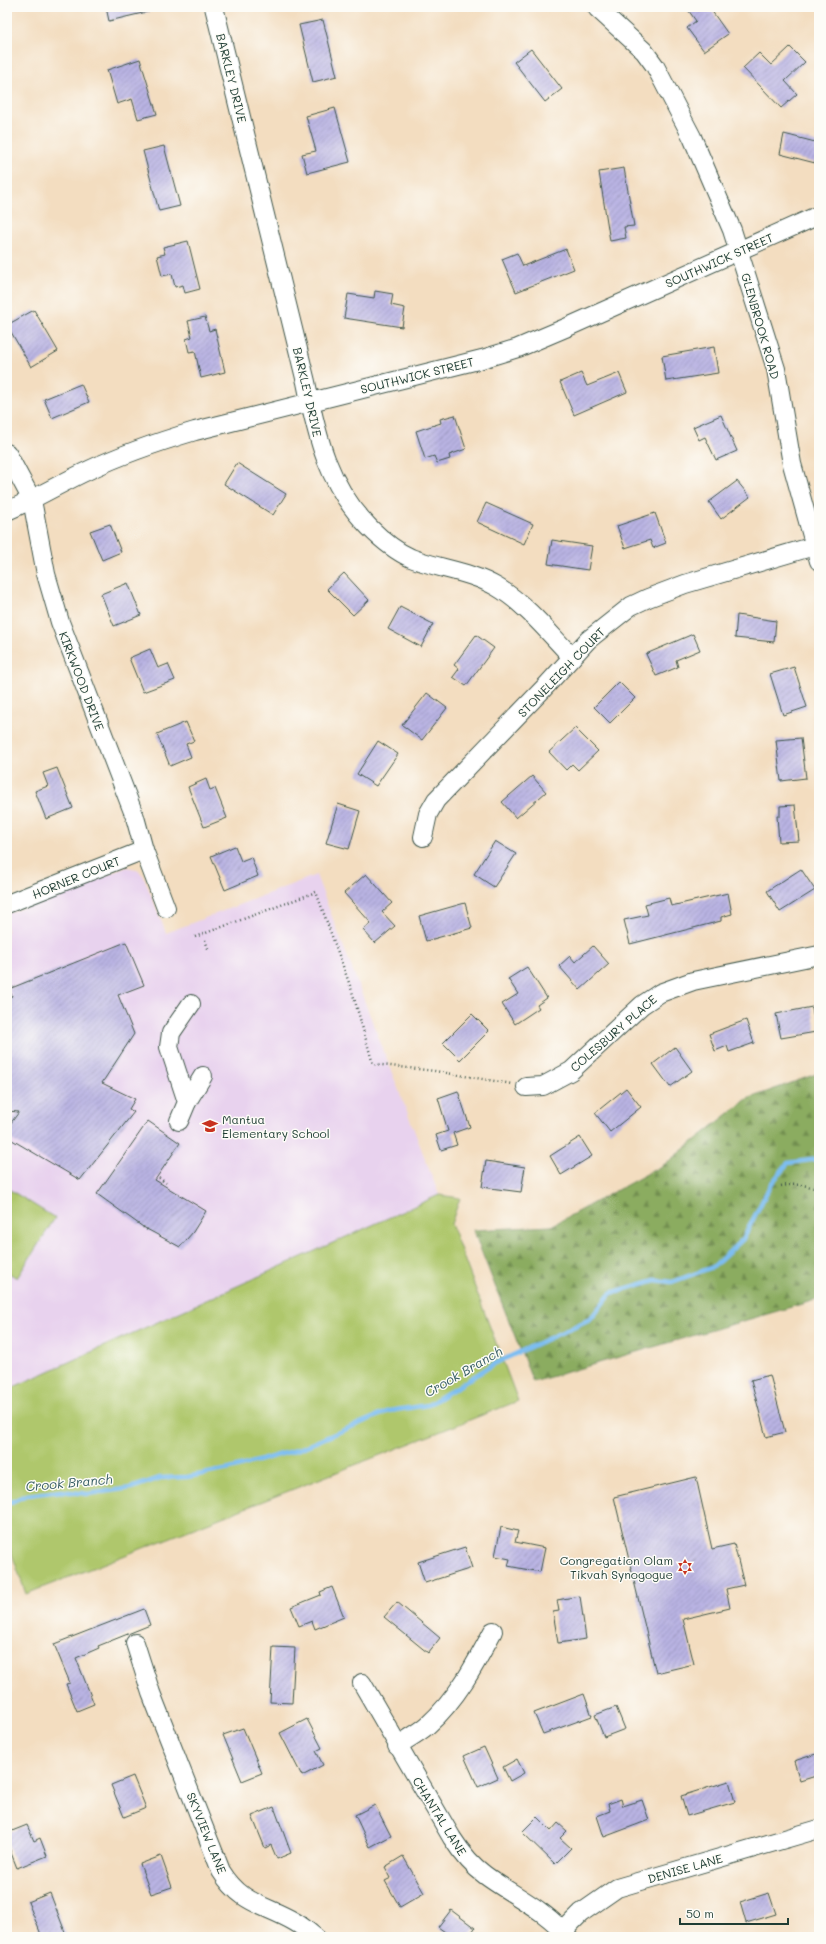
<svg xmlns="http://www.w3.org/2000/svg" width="826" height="1944" viewBox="0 0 826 1944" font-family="Mali,sans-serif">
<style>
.built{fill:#e8d2ee}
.grass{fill:#afc76c;stroke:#678250}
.forest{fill:url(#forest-firs);stroke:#55744a}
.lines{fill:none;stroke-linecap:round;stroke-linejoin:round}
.stream{stroke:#7dbef2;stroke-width:4.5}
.building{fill:url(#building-hatch)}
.minor-casing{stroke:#3f5549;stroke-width:20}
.path{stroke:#3f5549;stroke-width:2.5;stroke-dasharray:1 3;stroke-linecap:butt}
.minor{stroke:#fff;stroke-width:18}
.labels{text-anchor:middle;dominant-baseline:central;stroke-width:3;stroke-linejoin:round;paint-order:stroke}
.street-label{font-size:12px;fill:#1f3d34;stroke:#fdfcf7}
.poi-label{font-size:12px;fill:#1f3d34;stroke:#fdfcf7;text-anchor:start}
.water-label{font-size:13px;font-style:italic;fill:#365d64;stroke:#fdfcf7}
</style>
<defs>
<pattern id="forest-firs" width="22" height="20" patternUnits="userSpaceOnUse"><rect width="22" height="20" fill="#8bac60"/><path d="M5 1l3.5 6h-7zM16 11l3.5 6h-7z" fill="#718d50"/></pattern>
<pattern id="building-hatch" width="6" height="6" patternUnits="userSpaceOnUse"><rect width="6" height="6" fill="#b9b3e3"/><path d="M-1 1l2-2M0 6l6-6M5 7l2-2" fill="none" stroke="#9693b9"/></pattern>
</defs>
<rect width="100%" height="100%" fill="#fdfcf7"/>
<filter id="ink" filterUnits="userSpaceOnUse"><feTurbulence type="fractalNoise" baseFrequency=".025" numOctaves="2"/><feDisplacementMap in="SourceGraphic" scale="8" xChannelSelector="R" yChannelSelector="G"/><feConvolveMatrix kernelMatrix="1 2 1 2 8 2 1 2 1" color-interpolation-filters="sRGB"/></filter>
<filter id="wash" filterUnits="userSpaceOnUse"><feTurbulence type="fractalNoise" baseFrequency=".012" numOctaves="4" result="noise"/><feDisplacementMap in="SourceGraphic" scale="16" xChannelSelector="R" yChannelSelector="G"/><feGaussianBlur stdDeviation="0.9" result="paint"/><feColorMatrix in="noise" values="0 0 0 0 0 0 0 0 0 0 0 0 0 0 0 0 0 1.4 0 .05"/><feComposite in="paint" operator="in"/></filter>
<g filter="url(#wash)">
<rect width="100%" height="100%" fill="#f3ddc0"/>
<path class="built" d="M127,867l9,2 7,6 23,58 150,-58 123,320 -432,195v-476z"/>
<g class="grass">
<path d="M7,1188l48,30 -38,60 -10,-6z"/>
<path d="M439,1195l21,3 -9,26 67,177 -492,193 -19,-54v-150z"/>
</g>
<path class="forest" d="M819,1073v226l-286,83 -60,-152 78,-4 114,-62 82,-65z"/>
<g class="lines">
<path class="stream" d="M7,1504l19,-9 35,-4 27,3 43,-6 29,-10 27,-1 43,-8 69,-20 90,-38 39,-6 66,-41 96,-45 21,-26 44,-13 17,2 41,-15 30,-28 28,-55 17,-21 31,-4"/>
</g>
<g id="blocks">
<g class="building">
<path d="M106,7h44l1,4 -42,10z"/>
<path d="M686,7h23l19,27 -24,17 -17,-23 9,-7z"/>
<path d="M323,20l14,56 -24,6 -14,-57z"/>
<path d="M790,47l15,15 -20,19 12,13 -16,14 -38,-40 16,-15 12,12z"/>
<path d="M531,49l31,40 -17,13 -31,-40z"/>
<path d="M140,59l17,55 -19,5 -6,-20 -15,5 -10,-34z"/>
<path d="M335,108l15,54 -43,11 -5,-19 14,-3 -10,-35z"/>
<path d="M784,134l35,9v21l-39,-10z"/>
<path d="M164,146l16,60 -21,5 -16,-60z"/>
<path d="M624,168l10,58 -10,1 2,11 -16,3 -11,-69z"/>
<path d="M188,241l12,48 -15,4 -2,-8 -8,2 -3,-13 -10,2 -5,-20 8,-2 -2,-7z"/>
<path d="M566,249l8,20 -58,23 -14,-33 15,-6 6,13z"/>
<path d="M375,291l18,3 -2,11 14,3 -3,19 -58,-9 4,-24 26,4z"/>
<path d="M34,310l24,41 -27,16 -24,-42z"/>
<path d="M205,317l4,14 6,-2 10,43 -24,6 -6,-27 -6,1 -3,-13 6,-2 -4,-16z"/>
<path d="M714,347l4,26 -52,8 -4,-25z"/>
<path d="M581,373l6,13 32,-13 8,19 -53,23 -14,-33z"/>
<path d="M81,384l8,18 -37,16 -8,-19z"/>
<path d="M455,415l11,34 -17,6 1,4 -13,4 -3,-7 -9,3 -9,-28 25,-8 -1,-4z"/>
<path d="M721,415l16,36 -21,9 -11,-23 -6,3 -6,-13z"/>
<path d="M237,463l49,31 -13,21 -49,-31z"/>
<path d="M737,481l13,16 -29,22 -12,-17z"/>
<path d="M486,503l47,21 -9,20 -47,-22z"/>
<path d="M655,513l11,30 -13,5 -3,-8 -25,8 -8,-22z"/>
<path d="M110,524l11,28 -19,8 -12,-29z"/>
<path d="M552,540l40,6 -4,24 -40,-6z"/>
<path d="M344,573l25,27 -16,15 -26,-26z"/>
<path d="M128,583l13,32 -27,11 -13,-32z"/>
<path d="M400,607l33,17 -12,23 -33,-18z"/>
<path d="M737,615l39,6 -2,21 -39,-4z"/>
<path d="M693,634l7,16 -24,10 2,7 -22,9 -10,-22z"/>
<path d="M476,635l18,13 -28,38 -13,-9 6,-8 -5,-4z"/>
<path d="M150,649l8,19 10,-4 7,16 -32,12 -14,-34z"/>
<path d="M794,667l13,40 -24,8 -13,-41z"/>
<path d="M619,682l16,16 -25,25 -16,-16z"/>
<path d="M427,693l20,15 -25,32 -20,-15z"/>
<path d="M186,722l8,19 -8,3 5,13 -21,9 -13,-32z"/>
<path d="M575,728l23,23 -20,19 -6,-6 -6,6 -17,-18z"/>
<path d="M801,738l5,40 -25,3 -5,-41z"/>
<path d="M378,741l20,13 -22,32 -19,-12z"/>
<path d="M57,768l16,40 -27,11 -11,-28 13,-5 -5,-13z"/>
<path d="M532,776l14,16 -30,26 -14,-16z"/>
<path d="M206,779l4,11 5,-2 12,30 -23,9 -16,-40z"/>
<path d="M338,804l22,7 -11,38 -23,-6z"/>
<path d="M795,805l4,36 -20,1 -2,-26h3v-10z"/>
<path d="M495,841l21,13 -22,33 -20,-13z"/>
<path d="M235,846l6,15 10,-4 7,19 -33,14 -14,-34z"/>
<path d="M801,869l14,21 -35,22 -13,-21z"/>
<path d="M366,874l26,29 -10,9 13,14 -20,17 -12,-13 8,-7 -27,-30z"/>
<path d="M728,893l4,21 -11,3v4l-91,23 -6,-24 24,-5 -3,-11 24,-6 2,8z"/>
<path d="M465,903l7,25 -46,13 -7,-25z"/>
<path d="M126,942l18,43 -26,10 16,39 -32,49 33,16 -6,10 5,3 -54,68 -73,-43v-9l12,-16 -12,-1v-113l5,-2 -3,-7z"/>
<path d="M593,946l16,18 -29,26 -21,-24 11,-10 5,6z"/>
<path d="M527,967l20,31 -10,7 2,3 -24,16 -13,-20 16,-10 -10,-15z"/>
<path d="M812,1007l4,25 -35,6 -5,-24z"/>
<path d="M472,1014l17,17 -29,29 -17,-17z"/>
<path d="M746,1020l8,23 -25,9 -2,-6 -12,5 -6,-17z"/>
<path d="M675,1047l17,24 -22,16 -17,-23z"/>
<path d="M626,1088l15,19 -31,25 -15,-19z"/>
<path d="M458,1091l12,36 -17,6 4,12 -16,5 -5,-15 12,-4 -10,-33z"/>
<path d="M148,1121l32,22 -25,37 51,31 -13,21 -13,15 -37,-20 -46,-33z"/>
<path d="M580,1137l12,19 -31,19 -11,-19z"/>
<path d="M486,1161l39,6 -4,25 -39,-5z"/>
<path d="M770,1375l15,57 -19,5 -15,-57z"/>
<path d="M696,1477l16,72 22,-5 10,41 -18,4 4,19 -47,11 11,45 -38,9 -42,-176z"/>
<path d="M501,1527l17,4 -3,11 30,6 -5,24 -32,-6 2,-7 -15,-3z"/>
<path d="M465,1547l7,21 -47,15 -7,-21z"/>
<path d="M332,1587l12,30 -29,12 -3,-8 -13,5 -8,-19 30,-12 -1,-3z"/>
<path d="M580,1596l6,43 -28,4 -5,-31 6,-1 -2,-11z"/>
<path d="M397,1602l43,36 -12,15 -44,-36z"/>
<path d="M144,1609l6,16 -52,21 1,2 -23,10 18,46 -17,7 -11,-27 4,-1 -16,-39z"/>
<path d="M273,1647l22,1 -3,55 -22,-1z"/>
<path d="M584,1694l8,22 -49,18 -9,-21z"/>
<path d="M616,1707l9,22 -21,8 -9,-22z"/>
<path d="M307,1719l15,29 -6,3 7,14 -21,11 -22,-43z"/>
<path d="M243,1728l19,45 -20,8 -19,-46z"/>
<path d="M484,1747l14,31 -20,9 -14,-31z"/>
<path d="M819,1753v22l-19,6 -6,-20z"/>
<path d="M517,1759l7,14 -14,8 -7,-14z"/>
<path d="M133,1776l13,32 -22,9 -13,-32z"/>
<path d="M729,1781l6,21 -48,14 -6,-20z"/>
<path d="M621,1799l2,7 19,-6 7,20 -45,17 -7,-21 13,-5 -2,-7z"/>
<path d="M375,1805l16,31 -21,11 -15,-32z"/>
<path d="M274,1807l17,46 -14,6 -6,-14 -6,3 -13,-32z"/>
<path d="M537,1817l14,14 7,-8 9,8 -7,7 11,10 -16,16 -33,-32z"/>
<path d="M27,1825l7,16 6,-3 7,18 -30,12 -10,-25v-10z"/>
<path d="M161,1856l11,31 -21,7 -11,-30z"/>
<path d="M403,1856l21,37 -24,14 -15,-26 6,-3 -6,-11z"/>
<path d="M50,1893l17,44h-25l-14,-35z"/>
<path d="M769,1893l7,21 -30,9 -6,-21z"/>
<path d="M451,1910l24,18 -7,9h-16l-14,-10z"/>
</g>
</g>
</g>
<g filter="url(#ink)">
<use href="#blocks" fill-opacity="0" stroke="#3f5549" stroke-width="1"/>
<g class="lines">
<defs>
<g id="minor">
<path d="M214,7l92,375c11,56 22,103 63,145 12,12 26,24 42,31 28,11 59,13 86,29 29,17 52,46 75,70"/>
<path d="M597,8l47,43 11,15 37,71 40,93 44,139 16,95 27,97"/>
<path d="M7,453l25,47 14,74 14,48 75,195 9,33 22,58"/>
<path d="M7,511c28,-12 54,-28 82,-41 34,-16 69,-28 106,-39l287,-72 36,-11 52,-22 249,-111"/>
<path d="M423,837l5,-23 8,-14 108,-112 44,-48 43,-34 17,-8 37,-14 129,-38"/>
<path d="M7,904l137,-54"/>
<path d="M526,1087l17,-1 28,-15 71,-66 18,-12 33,-12 126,-26"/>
<path d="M187,1102l16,-26"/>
<path d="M179,1121l8,-19 -18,-55 2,-14 20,-29"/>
<path d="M135,1643l16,50 70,178c21,34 43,33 74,51 7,4 14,10 20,15"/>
<path d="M362,1683l90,155c9,14 19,27 33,37 27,20 61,35 83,62"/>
<path d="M397,1746c10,-7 22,-13 31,-21 29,-26 47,-60 65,-94"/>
<path d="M563,1931l18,-18 36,-25 202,-59"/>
</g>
</defs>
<use href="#minor" class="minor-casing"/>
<g class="path">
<path d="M195,937l121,-45 36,99 21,73 62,7 77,13"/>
<path d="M205,940l4,11"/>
<path d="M159,1178l7,5"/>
<path d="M781,1186c14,-2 25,-2 38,4"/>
<path d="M143,1227l6,4"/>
</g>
<use href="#minor" class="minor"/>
</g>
</g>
<defs>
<symbol id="school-bare" viewBox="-9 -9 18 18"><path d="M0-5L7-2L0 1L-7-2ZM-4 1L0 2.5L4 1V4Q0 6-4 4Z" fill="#c8321e" stroke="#fdfcf7" stroke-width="2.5" paint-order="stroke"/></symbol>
<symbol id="synagogue-bare" viewBox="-9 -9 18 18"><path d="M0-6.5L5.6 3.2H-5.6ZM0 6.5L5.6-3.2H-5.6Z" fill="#c8321e" stroke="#fdfcf7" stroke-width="2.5" paint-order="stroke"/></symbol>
</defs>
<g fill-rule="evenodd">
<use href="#school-bare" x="199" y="1115" width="22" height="22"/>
<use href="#synagogue-bare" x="674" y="1556" width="22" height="22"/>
</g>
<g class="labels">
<g class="street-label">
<text transform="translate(232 78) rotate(76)">BARKLEY DRIVE</text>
<text transform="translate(719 260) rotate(-24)">SOUTHWICK STREET</text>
<text transform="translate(761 326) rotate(74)">GLENBROOK ROAD</text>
<text transform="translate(417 375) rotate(-14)">SOUTHWICK STREET</text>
<text transform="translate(308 392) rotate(77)">BARKLEY DRIVE</text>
<text transform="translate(561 672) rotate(-46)">STONELEIGH COURT</text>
<text transform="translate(82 681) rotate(69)">KIRKWOOD DRIVE</text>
<text transform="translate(76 877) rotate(-22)">HORNER COURT</text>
<text transform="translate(613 1033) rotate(-41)">COLESBURY PLACE</text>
<text transform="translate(440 1816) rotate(58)">CHANTAL LANE</text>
<text transform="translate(207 1833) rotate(68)">SKYVIEW LANE</text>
<text transform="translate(685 1868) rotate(-16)">DENISE LANE</text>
</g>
<g class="poi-label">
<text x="222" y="1119">Mantua<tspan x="222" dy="14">Elementary School</tspan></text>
<text x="673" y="1560" text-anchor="end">Congregation Olam<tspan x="673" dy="14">Tikvah Synogogue</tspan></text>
</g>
<g class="water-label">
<text transform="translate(463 1371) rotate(-30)">Crook Branch</text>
<text transform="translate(69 1482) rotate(-5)">Crook Branch</text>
</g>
</g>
<rect width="826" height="1944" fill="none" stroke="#fdfcf7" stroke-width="24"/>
<path d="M680 1918v6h108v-6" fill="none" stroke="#1f3d34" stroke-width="2"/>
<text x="686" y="1918" font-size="12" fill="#1f3d34" stroke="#fdfcf7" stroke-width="3" paint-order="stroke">50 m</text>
</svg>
